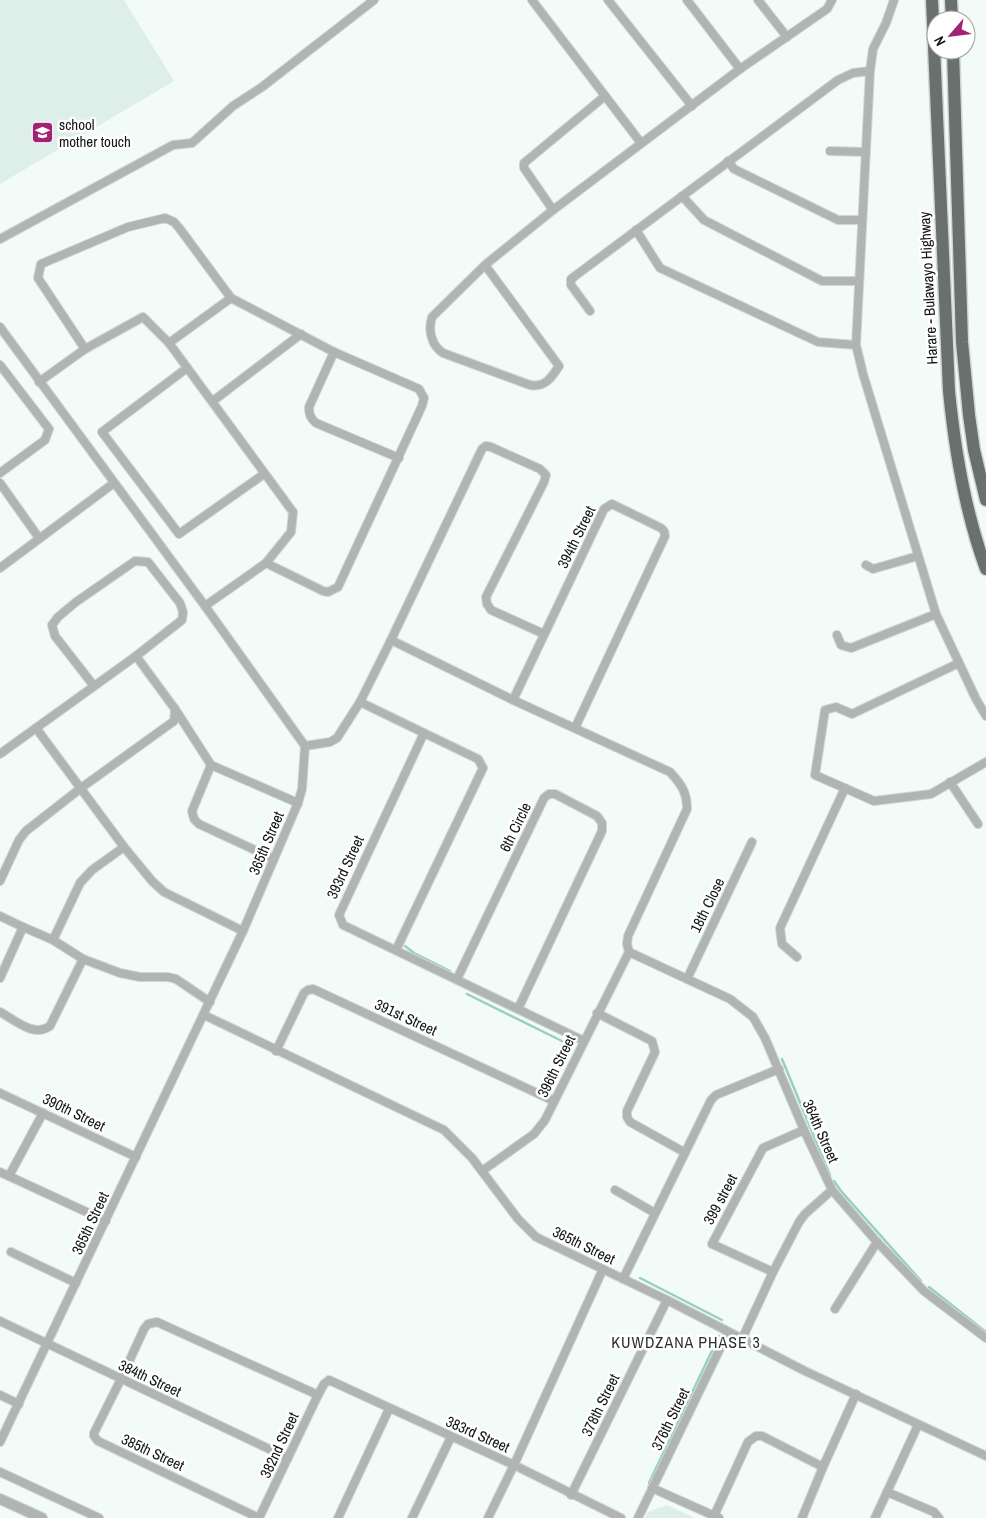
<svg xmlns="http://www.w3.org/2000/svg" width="986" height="1518" viewBox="0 0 986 1518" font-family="'Archivo Narrow',sans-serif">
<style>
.built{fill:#deeee8}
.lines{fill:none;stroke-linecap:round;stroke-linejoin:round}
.stream{stroke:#96d1be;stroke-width:2.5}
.minor-casing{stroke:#cfd6d4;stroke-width:10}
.tertiary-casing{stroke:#cfd6d4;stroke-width:12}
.trunk-casing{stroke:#cfd6d4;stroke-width:15}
.minor{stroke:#b0b4b3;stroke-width:8}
.tertiary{stroke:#b0b4b3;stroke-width:10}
.trunk{stroke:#69706e;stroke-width:12}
.labels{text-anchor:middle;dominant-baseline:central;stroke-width:5;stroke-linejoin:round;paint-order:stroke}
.poi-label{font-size:15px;fill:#121514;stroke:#fff;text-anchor:start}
.street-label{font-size:15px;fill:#121514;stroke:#fff}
.neighbourhood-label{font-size:16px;letter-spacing:1px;fill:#2a302e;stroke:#fff}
</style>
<rect width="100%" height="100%" fill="#f3fbf8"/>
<g class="built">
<path d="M0,0h124l50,81 -174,103z"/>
<path d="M667,1505l28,13h-50l3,-6z"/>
</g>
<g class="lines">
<g class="stream">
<path d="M405,946l9,7 36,18"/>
<path d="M467,994l105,52"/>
<path d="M782,1059l48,116"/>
<path d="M834,1181l7,10 80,90"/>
<path d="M640,1278l82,42"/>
<path d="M929,1287l57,45"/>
<path d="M649,1483l70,-147"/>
</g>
<defs>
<g id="minor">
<path d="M532,0l109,143"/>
<path d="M608,0l84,106"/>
<path d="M687,0l53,69"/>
<path d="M758,0l29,37"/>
<path d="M894,0l-8,23 -13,26 -3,22 -14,274 7,29 73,240 40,85 10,17"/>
<path d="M830,151l36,1"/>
<path d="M728,161l6,8 104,51h24"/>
<path d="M682,196l22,24 118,61h37"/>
<path d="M553,210l-29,-42v-5l81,-67"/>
<path d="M636,230l24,38 158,74 38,3"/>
<path d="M0,239l173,-94 19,-2 41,-37 29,-19 112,-87"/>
<path d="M485,265l74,101c-7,11 -14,22 -29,19l-87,-32c-12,-8 -15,-23 -11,-36l53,-52 68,-55 187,-141 87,-60 5,-9"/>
<path d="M590,311l-19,-26v-6l267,-199 15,-7 17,-2"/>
<path d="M0,327l205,279 100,140"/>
<path d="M169,343l62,-45"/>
<path d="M85,349l-47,-71 3,-14 87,-37 37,-9 9,4 6,7 51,69 103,54 85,37 5,9 -2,8 -84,181 -10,5 -5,-1 -57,-28"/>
<path d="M334,352l-25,55c0,7 1,11 7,16l83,35"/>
<path d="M0,365l49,64 -4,11 -45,33"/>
<path d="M187,368l-85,64 77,102 85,-60"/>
<path d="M39,382l46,-33 58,-32 26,26 124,169 -2,20 -25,31 -61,43"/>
<path d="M213,401l88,-67"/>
<path d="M0,483l39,55"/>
<path d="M866,565l7,4 45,-13"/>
<path d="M0,568l114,-85"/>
<path d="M544,634l-53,-24 -4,-6 -1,-7 58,-115 2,-7 -6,-6 -49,-22 -5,-1 -4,3 -91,191 -31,62 64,31 -85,182 4,10 241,116"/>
<path d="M837,635l4,10 10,3 85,-34"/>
<path d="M391,640l122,60 157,72c11,12 17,20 17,37l-59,127 -1,8 2,8"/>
<path d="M136,656l39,53 36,56 87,38"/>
<path d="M959,663l-107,51 -16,-7 -11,3 -10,65 59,26 57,-7 55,-32"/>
<path d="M513,700l91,-191 8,-5 49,24 3,3 1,5 -90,192"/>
<path d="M36,728l88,119 28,34 12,11 79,39"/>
<path d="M0,754l136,-98 46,-36 1,-8 -3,-9 -32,-41 -13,-1 -59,41 -18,15 -6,8 3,11 39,50"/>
<path d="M211,765l-19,46 2,8 5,5 75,35"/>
<path d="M950,782l28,42"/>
<path d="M0,881l19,-41 7,-9 55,-43 93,-67 1,-12"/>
<path d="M0,916l23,11 30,13 30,19 37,14 20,4h28l8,2 34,23"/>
<path d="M53,940l27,-57 12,-13 32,-23"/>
<path d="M396,950l87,-182 -5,-9 -54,-26"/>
<path d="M629,952l101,47 23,18 12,21 39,92 28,60 45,52 47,49 62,47"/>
<path d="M797,957l-15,-13 -2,-16 65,-140"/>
<path d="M0,978l23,-51"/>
<path d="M457,979l87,-181 5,-4h6l42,22 5,7v8l-84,178"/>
<path d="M687,979l65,-137"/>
<path d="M0,1012c15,8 34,26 50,14l33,-67"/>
<path d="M597,1013l55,28 3,11 -28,59v6l3,5 54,30"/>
<path d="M204,1015l240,115 28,28 46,61 18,18 131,63 138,71 181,85"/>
<path d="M276,1051l28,-58 4,-3 5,-1 241,112"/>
<path d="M0,1093l136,64"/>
<path d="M482,1171l52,-37 11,-14 84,-168"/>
<path d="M0,1172l106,49"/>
<path d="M9,1176l34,-63"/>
<path d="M615,1190l40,23"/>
<path d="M11,1252l65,31"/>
<path d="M773,1272l-61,-28 51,-96 41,-18"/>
<path d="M623,1279l88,-179 5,-5 63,-26"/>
<path d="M835,1309l42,-67"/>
<path d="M0,1321l288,137"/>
<path d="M742,1339l31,-67 26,-50 6,-8 27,-24"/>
<path d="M0,1395l19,9"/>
<path d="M0,1442l243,-511 55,-128 4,-14 3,-43 25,-4 7,-4 23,-36"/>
<path d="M0,1472l99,46"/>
<path d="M652,1488l67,30"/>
<path d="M887,1492l47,20 5,6"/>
<path d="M571,1495l96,-195"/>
<path d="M714,1516l34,-74 8,-6h6l61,31"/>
<path d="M259,1518l-161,-77 -4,-5v-3l27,-54 23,-50 4,-5 9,-2 161,73"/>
<path d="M259,1518l59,-123 6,-11 5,-4 185,85 107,53"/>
<path d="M338,1518l51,-109"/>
<path d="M412,1518l39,-81"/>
<path d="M488,1518l26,-53 89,-196"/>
<path d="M638,1518l90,-186"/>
<path d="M802,1518l21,-51 33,-73"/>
<path d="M875,1518l43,-93"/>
</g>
<path id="tertiary" d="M0,1499l42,19"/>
<g id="trunk">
<path d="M932,0l17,391c6,61 16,121 37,178"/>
<path d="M951,0l1,20"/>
<path d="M953,50l9,292 7,73 5,35 12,50"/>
</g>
</defs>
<use href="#minor" class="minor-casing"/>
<use href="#tertiary" class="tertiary-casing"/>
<use href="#trunk" class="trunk-casing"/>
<use href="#minor" class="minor"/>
<use href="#tertiary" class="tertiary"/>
<use href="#trunk" class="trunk"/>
</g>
<defs>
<symbol id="school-square" viewBox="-11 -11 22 22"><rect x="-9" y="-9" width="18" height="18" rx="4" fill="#a22274" stroke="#fff"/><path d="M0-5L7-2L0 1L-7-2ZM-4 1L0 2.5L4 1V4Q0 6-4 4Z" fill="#fff"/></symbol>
</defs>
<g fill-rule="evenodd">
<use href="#school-square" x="30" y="120" width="25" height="25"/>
</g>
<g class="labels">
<g class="poi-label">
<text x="59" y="124">school<tspan x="59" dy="17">mother touch</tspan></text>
</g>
<g class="street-label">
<text transform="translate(928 288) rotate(-93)">Harare - Bulawayo Highway</text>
<text transform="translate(576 537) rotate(-64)">394th Street</text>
<text transform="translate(515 827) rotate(-64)">6th Circle</text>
<text transform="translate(266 843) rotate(-67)">365th Street</text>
<text transform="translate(345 867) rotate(-65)">393rd Street</text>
<text transform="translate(707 905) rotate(-64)">18th Close</text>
<text transform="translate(406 1017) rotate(25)">391st Street</text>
<text transform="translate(556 1066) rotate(-64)">396th Street</text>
<text transform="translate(74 1112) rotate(26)">390th Street</text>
<text transform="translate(821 1131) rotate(66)">364th Street</text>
<text transform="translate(720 1199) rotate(-62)">399 street</text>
<text transform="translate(90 1223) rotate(-65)">365th Street</text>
<text transform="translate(584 1245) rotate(26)">365th Street</text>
<text transform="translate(150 1378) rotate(25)">384th Street</text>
<text transform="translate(600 1405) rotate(-64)">378th Street</text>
<text transform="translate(670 1419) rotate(-64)">376th Street</text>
<text transform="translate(478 1434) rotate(24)">383rd Street</text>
<text transform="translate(279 1445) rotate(-65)">382nd Street</text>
<text transform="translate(153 1452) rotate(25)">385th Street</text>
</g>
<g class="neighbourhood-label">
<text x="686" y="1342">KUWDZANA PHASE 3</text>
</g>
</g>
<g transform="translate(951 35) rotate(242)"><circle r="24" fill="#ffffff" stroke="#a0a1a1"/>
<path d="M0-4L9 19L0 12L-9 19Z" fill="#a22274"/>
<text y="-8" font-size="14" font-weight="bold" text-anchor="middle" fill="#121514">N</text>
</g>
</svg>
